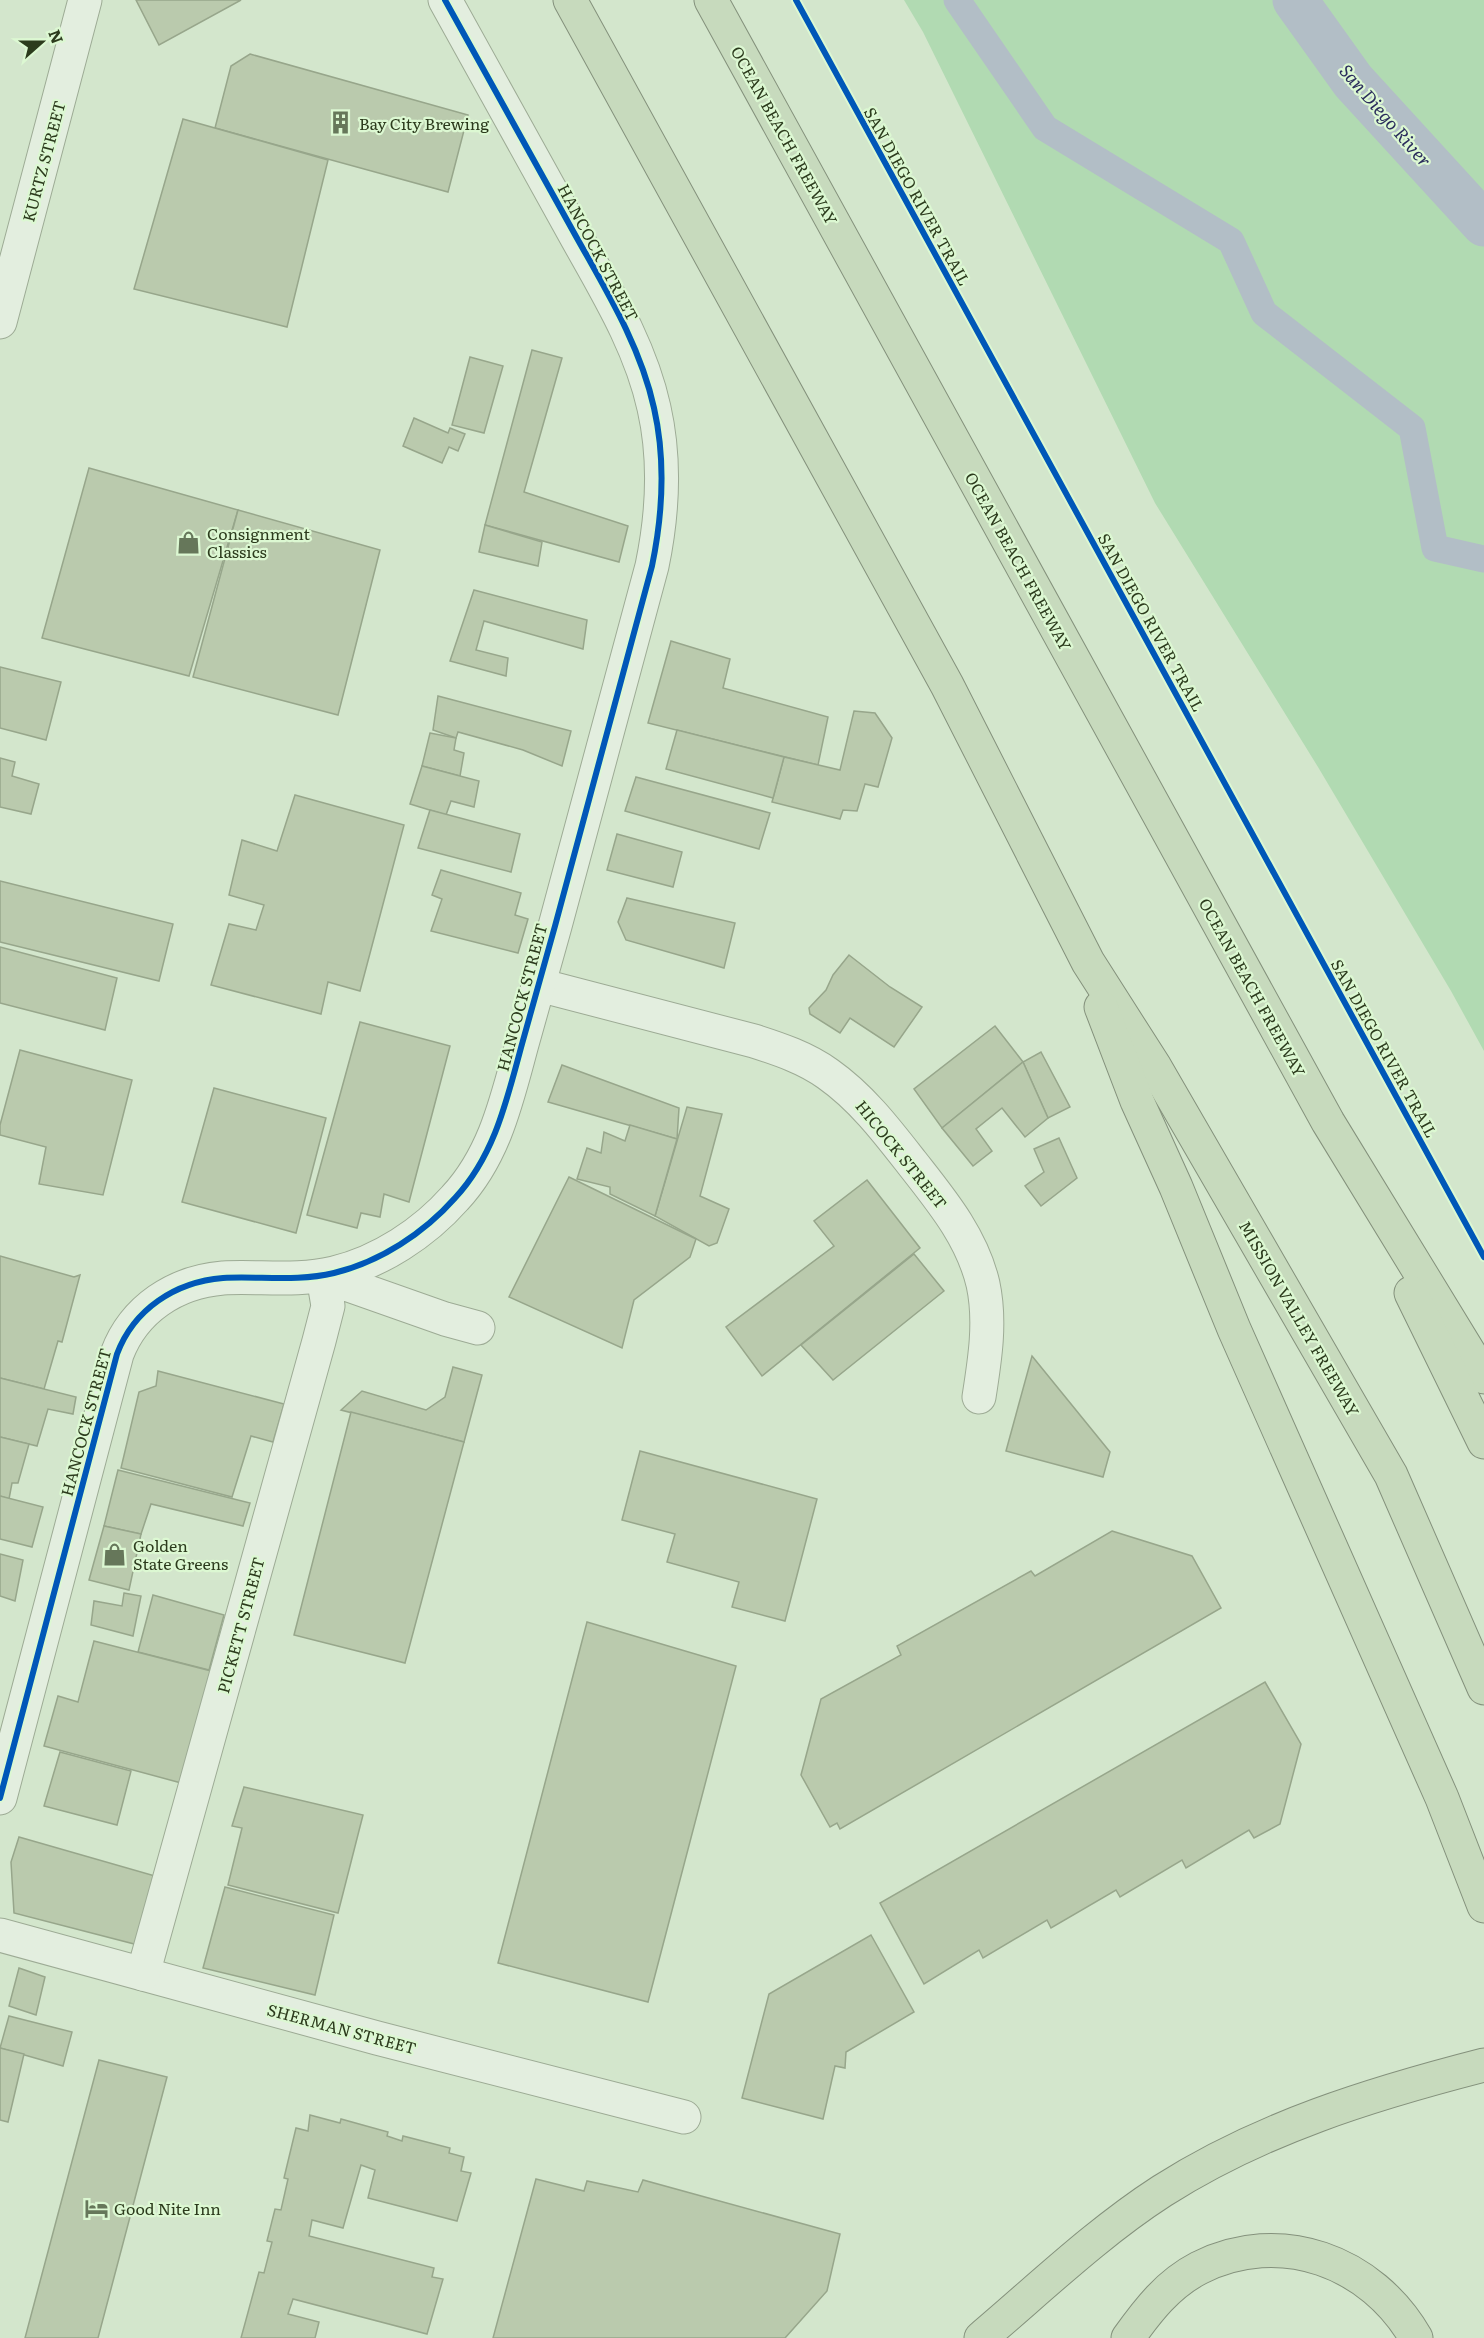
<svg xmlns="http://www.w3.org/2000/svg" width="1484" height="2338" viewBox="0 0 1484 2338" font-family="Literata,serif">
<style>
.green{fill:#b1dab2}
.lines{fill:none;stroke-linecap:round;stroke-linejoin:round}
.canal{stroke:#b2bec6;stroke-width:27}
.river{stroke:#b2bec6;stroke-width:45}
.building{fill:#bacaad;stroke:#97a68b;stroke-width:1.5}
.minor-casing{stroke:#9dab95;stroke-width:35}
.highway-casing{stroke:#84917c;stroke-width:35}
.minor{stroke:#e3eedf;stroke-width:33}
.highway{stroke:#c7dabd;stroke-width:33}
.cycleway-casing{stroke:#dcf8d2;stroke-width:10}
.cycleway{stroke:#0057b8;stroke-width:6}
.labels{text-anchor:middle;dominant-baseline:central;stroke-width:4.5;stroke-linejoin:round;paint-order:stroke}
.poi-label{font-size:16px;fill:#2c3b1d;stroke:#dcf8d2;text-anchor:start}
.street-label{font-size:16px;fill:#2c3b1d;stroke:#dcf8d2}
.water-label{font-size:18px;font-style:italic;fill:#2b2d5c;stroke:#dcf8d2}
</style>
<rect width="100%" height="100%" fill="#d3e6cc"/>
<path class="green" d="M904,0h580v1051l-33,-60 -133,-224 -163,-264 -232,-471z"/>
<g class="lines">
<path class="canal" d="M957,0l88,128 186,113 33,72 148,115 23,120 49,11"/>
<path class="river" d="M1295,0l58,81 131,143"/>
</g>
<g class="building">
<path d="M136,0h105l-82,45z"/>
<path d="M250,54l218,61 -20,77 -233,-64 16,-62z"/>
<path d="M183,119l145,41 -41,167 -153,-38z"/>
<path d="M532,350l30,8 -38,134 104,34 -9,36 -134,-37z"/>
<path d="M470,357l33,9 -19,67 -32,-8z"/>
<path d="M414,418l34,15 2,-5 15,6 -7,17 -9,-4 -7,16 -39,-17z"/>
<path d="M89,468l149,42 -49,166 -147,-38z"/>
<path d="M238,510l142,40 -42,165 -145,-38z"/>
<path d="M485,525l57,17 -4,24 -59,-14z"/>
<path d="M474,590l113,30 -4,29 -99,-28 -8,29 32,8 -2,18 -56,-15z"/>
<path d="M671,641l59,18 -7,29 105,29 -10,48 -170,-42z"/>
<path d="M0,667l61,15 -15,58 -46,-12z"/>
<path d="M438,696l133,35 -9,35 -39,-16 -65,-18 -2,6 -23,-8z"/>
<path d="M854,711l21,2 17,25 -14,49 -13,-3 -8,27 -14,-1 -3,9 -68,-17 12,-45 56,13z"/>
<path d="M677,730l107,27 -11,41 -107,-29z"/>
<path d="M430,733l26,5 -2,12 10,3 -4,23 -38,-10z"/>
<path d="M0,758l15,4 -3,14 27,8 -8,30 -31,-7z"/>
<path d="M422,766l57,15 -5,26 -23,-6 -5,14 -36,-11z"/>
<path d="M636,777l134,36 -11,36 -134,-38z"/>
<path d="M295,795l109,30 -44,166 -32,-9 -7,32 -110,-29 18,-61 27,6 8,-25 -35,-10 13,-55 35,11z"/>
<path d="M430,810l90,24 -9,38 -93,-24z"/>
<path d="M617,834l65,18 -9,35 -66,-17z"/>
<path d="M441,870l80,23 -6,22 13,4 -10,34 -87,-22 11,-32 -10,-4z"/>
<path d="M0,881l173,43 -14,57 -159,-39z"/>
<path d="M627,898l108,25 -11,45 -98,-28 -8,-18z"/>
<path d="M0,947l117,31 -12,52 -105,-27z"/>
<path d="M849,955l41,32 32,20 -28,40 -44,-29 -10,15 -30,-19 -1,-6 17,-18 7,-15z"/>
<path d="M360,1022l90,24 -41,156 -25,-8 -4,23 -19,-4 -4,15 -50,-13z"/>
<path d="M995,1026l28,36 -81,66 -28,-39z"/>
<path d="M20,1050l112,30 -29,115 -64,-11 7,-37 -46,-12v-10z"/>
<path d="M1041,1052l29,55 -22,11 -25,-56z"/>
<path d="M1023,1062l25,56 -23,19 -23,-29 -26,21 16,22 -19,15 -31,-38z"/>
<path d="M562,1065l117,43 -2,31 -129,-37z"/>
<path d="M214,1088l112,30 -30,115 -114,-31z"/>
<path d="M687,1107l35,7 -22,82 29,13 -12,34 -8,3 -54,-30z"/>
<path d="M630,1125l47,14 -22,77 -45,-22v-7l-33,-8 10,-31 14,5 3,-21 21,9z"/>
<path d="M1059,1138l18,40 -36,28 -16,-20 19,-14 -10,-23z"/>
<path d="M569,1177l127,62 -6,18 -56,43 -12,48 -113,-51z"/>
<path d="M867,1180l53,68 -158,128 -36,-49 108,-81 -20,-25z"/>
<path d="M914,1254l30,37 -111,89 -32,-35z"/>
<path d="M0,1256l74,21 6,-2 -18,67 -4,-1 -14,48 -44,-11z"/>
<path d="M1032,1356l78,96 -7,25 -97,-26z"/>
<path d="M453,1367l29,8 -18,67 -123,-32 21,-19 64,19 19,-13z"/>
<path d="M158,1371l126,33 -11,38 -22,-6 -19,61 -111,-29 18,-76 17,-6z"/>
<path d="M0,1378l76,19 -3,17 -25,-5 -11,37 -37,-9z"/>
<path d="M351,1412l113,30 -59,221 -111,-28z"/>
<path d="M0,1437l29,7 -11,39h-6l-3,16 -9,-3z"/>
<path d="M640,1451l177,48 -32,122 -53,-14 7,-25 -72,-20 8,-28 -53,-14z"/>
<path d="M118,1470l132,33 -7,23 -92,-22 -10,30 -37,-8z"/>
<path d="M0,1496l43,11 -11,40 -32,-8z"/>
<path d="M104,1526l37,8 -12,56 -40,-10z"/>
<path d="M1112,1531l80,25 29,52 -381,221 -3,-6 -7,4 -29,-52 20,-76 80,-44 -4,-9 134,-75 4,5z"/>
<path d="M0,1554l23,6 -8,41 -15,-5z"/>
<path d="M124,1593l17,3 -8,40 -42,-11 3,-24 28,5z"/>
<path d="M153,1595l71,20 -15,55 -71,-18z"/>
<path d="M587,1622l149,44 -88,336 -150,-39z"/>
<path d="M94,1641l121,31 -30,112 -141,-38 14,-50 20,6z"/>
<path d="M1265,1682l36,62 -21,80 -26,14 -5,-8 -63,38 -4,-8 -62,37 -4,-7 -65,38 -4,-8 -64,38 -4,-8 -55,34 -44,-81z"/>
<path d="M60,1752l71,19 -14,54 -73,-19z"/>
<path d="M244,1787l119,28 -25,98 -110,-28 14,-57 -10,-2z"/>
<path d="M19,1837l136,39 -13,70 -128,-33 -3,-51z"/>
<path d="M225,1887l109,28 -19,80 -112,-27z"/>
<path d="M871,1935l43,77 -68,40 -1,16 -10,-2 -12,53 -81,-21 27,-104z"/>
<path d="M19,1968l26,9 -9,38 -27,-9z"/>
<path d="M9,2016l63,16 -9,34 -63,-18z"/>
<path d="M0,2048l24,6 -16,68 -8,-2z"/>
<path d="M99,2060l68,17 -69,261h-73z"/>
<path d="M310,2115l30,8 1,-4 47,13 -1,4 15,5 1,-5 47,12 -1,5 15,4 -3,14 10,2 -14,48 -89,-23 7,-28 -14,-5 -18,63 -31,-8 -3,16 125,32 -2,9 11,2 -16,55 -134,-35 -5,15 31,8 -4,16h-74l18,-66 5,1 8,-31 -5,-1 8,-32 6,1 7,-31 -4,-1 12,-50 12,3z"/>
<path d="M536,2179l48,12 3,-10 51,11 5,-12 197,54 -13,57 -42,47h-292z"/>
</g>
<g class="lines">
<defs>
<g id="minor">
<path d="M0,322l85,-322"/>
<path d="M539,985l215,56c25,8 52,17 74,33 34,24 59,57 84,89 29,37 60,74 71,121 8,37 2,75 -4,113"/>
<path d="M0,1798l117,-444c17,-45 58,-72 106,-76 37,-2 74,4 111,-5 46,-11 90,-40 121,-75 40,-43 52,-99 67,-154 11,-39 22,-79 33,-118 32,-120 64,-240 97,-360 11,-53 14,-105 2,-158 -14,-64 -50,-121 -81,-177 -42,-77 -86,-154 -128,-231"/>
<path d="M0,1935l377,103 307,79"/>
<path d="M143,1974l176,-633 9,-35 -5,-30 122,43 33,9"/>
</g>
<g id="highway">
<path d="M570,0l377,685 141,277 67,105 236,408 93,213"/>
<path d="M711,0l617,1122 156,255"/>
<path d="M1101,1007l36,94 39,86 58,142 208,469 42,108"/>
<path d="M1411,1293l73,149"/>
<path d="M981,2338c59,-50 116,-105 181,-147 99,-63 209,-97 322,-126"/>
<path d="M1128,2338c20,-28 40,-54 71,-70 81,-41 173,-7 217,70"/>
</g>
</defs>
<use href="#minor" class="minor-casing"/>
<use href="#highway" class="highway-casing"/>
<use href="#minor" class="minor"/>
<use href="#highway" class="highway"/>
<defs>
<g id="cycleway">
<path d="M796,0l688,1257"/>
<path d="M0,1798l117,-444c17,-45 58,-72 106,-76 37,-2 74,4 111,-5 46,-11 90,-40 121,-75 40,-43 52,-99 67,-154 11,-39 22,-79 33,-118 32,-120 64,-240 97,-360 11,-53 14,-105 2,-158 -14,-64 -50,-121 -81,-177 -42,-77 -86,-154 -128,-231"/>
</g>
</defs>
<use href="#cycleway" class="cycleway-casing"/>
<use href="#cycleway" class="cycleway"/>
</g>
<defs>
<symbol id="building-bare" viewBox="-9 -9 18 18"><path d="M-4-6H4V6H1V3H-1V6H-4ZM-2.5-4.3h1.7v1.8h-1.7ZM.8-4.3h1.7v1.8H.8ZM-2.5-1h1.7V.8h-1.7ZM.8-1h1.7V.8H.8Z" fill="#66775a" stroke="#dcf8d2" stroke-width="2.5" paint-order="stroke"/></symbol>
<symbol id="shop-bare" viewBox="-9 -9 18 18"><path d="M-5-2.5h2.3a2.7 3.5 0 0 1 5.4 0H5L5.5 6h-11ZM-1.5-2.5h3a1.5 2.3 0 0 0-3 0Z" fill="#66775a" stroke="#dcf8d2" stroke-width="2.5" paint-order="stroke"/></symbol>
<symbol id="hotel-bare" viewBox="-9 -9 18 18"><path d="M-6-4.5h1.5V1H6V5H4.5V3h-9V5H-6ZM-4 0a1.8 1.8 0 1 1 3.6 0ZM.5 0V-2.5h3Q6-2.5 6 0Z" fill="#66775a" stroke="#dcf8d2" stroke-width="2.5" paint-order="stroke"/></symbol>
</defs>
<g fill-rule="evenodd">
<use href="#building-bare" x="324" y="106" width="33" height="33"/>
<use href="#shop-bare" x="172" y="526" width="33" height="33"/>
<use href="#shop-bare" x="98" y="1538" width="33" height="33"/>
<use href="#hotel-bare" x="80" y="2192" width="33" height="33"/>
</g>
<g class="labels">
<g class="poi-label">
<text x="359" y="123">Bay City Brewing</text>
<text x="207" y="533">Consignment<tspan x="207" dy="18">Classics</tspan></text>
<text x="133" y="1545">Golden<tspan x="133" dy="18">State Greens</tspan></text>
<text x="114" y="2208">Good Nite Inn</text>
</g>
<g class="street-label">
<text transform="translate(785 135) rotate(61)">OCEAN BEACH FREEWAY</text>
<text transform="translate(43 161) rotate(-75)">KURTZ STREET</text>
<text transform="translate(918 196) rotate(61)">SAN DIEGO RIVER TRAIL</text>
<text transform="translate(599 252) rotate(62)">HANCOCK STREET</text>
<text transform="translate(1019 561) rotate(61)">OCEAN BEACH FREEWAY</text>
<text transform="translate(1152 622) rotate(61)">SAN DIEGO RIVER TRAIL</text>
<text transform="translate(1253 987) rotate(61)">OCEAN BEACH FREEWAY</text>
<text transform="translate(521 997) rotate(-75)">HANCOCK STREET</text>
<text transform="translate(1385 1048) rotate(61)">SAN DIEGO RIVER TRAIL</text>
<text transform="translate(902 1154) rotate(51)">HICOCK STREET</text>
<text transform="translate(1300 1318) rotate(60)">MISSION VALLEY FREEWAY</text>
<text transform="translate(85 1422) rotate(-75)">HANCOCK STREET</text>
<text transform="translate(240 1625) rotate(-75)">PICKETT STREET</text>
<text transform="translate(342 2028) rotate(15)">SHERMAN STREET</text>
</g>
<g class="water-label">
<text transform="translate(1386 115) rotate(49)">San Diego River</text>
</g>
</g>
<g transform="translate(42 42) rotate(69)" stroke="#dcf8d2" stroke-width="4.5" paint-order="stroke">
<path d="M0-4.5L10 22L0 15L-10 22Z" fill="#2c3b1d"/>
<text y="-9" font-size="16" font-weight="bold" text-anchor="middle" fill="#2c3b1d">N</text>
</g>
</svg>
